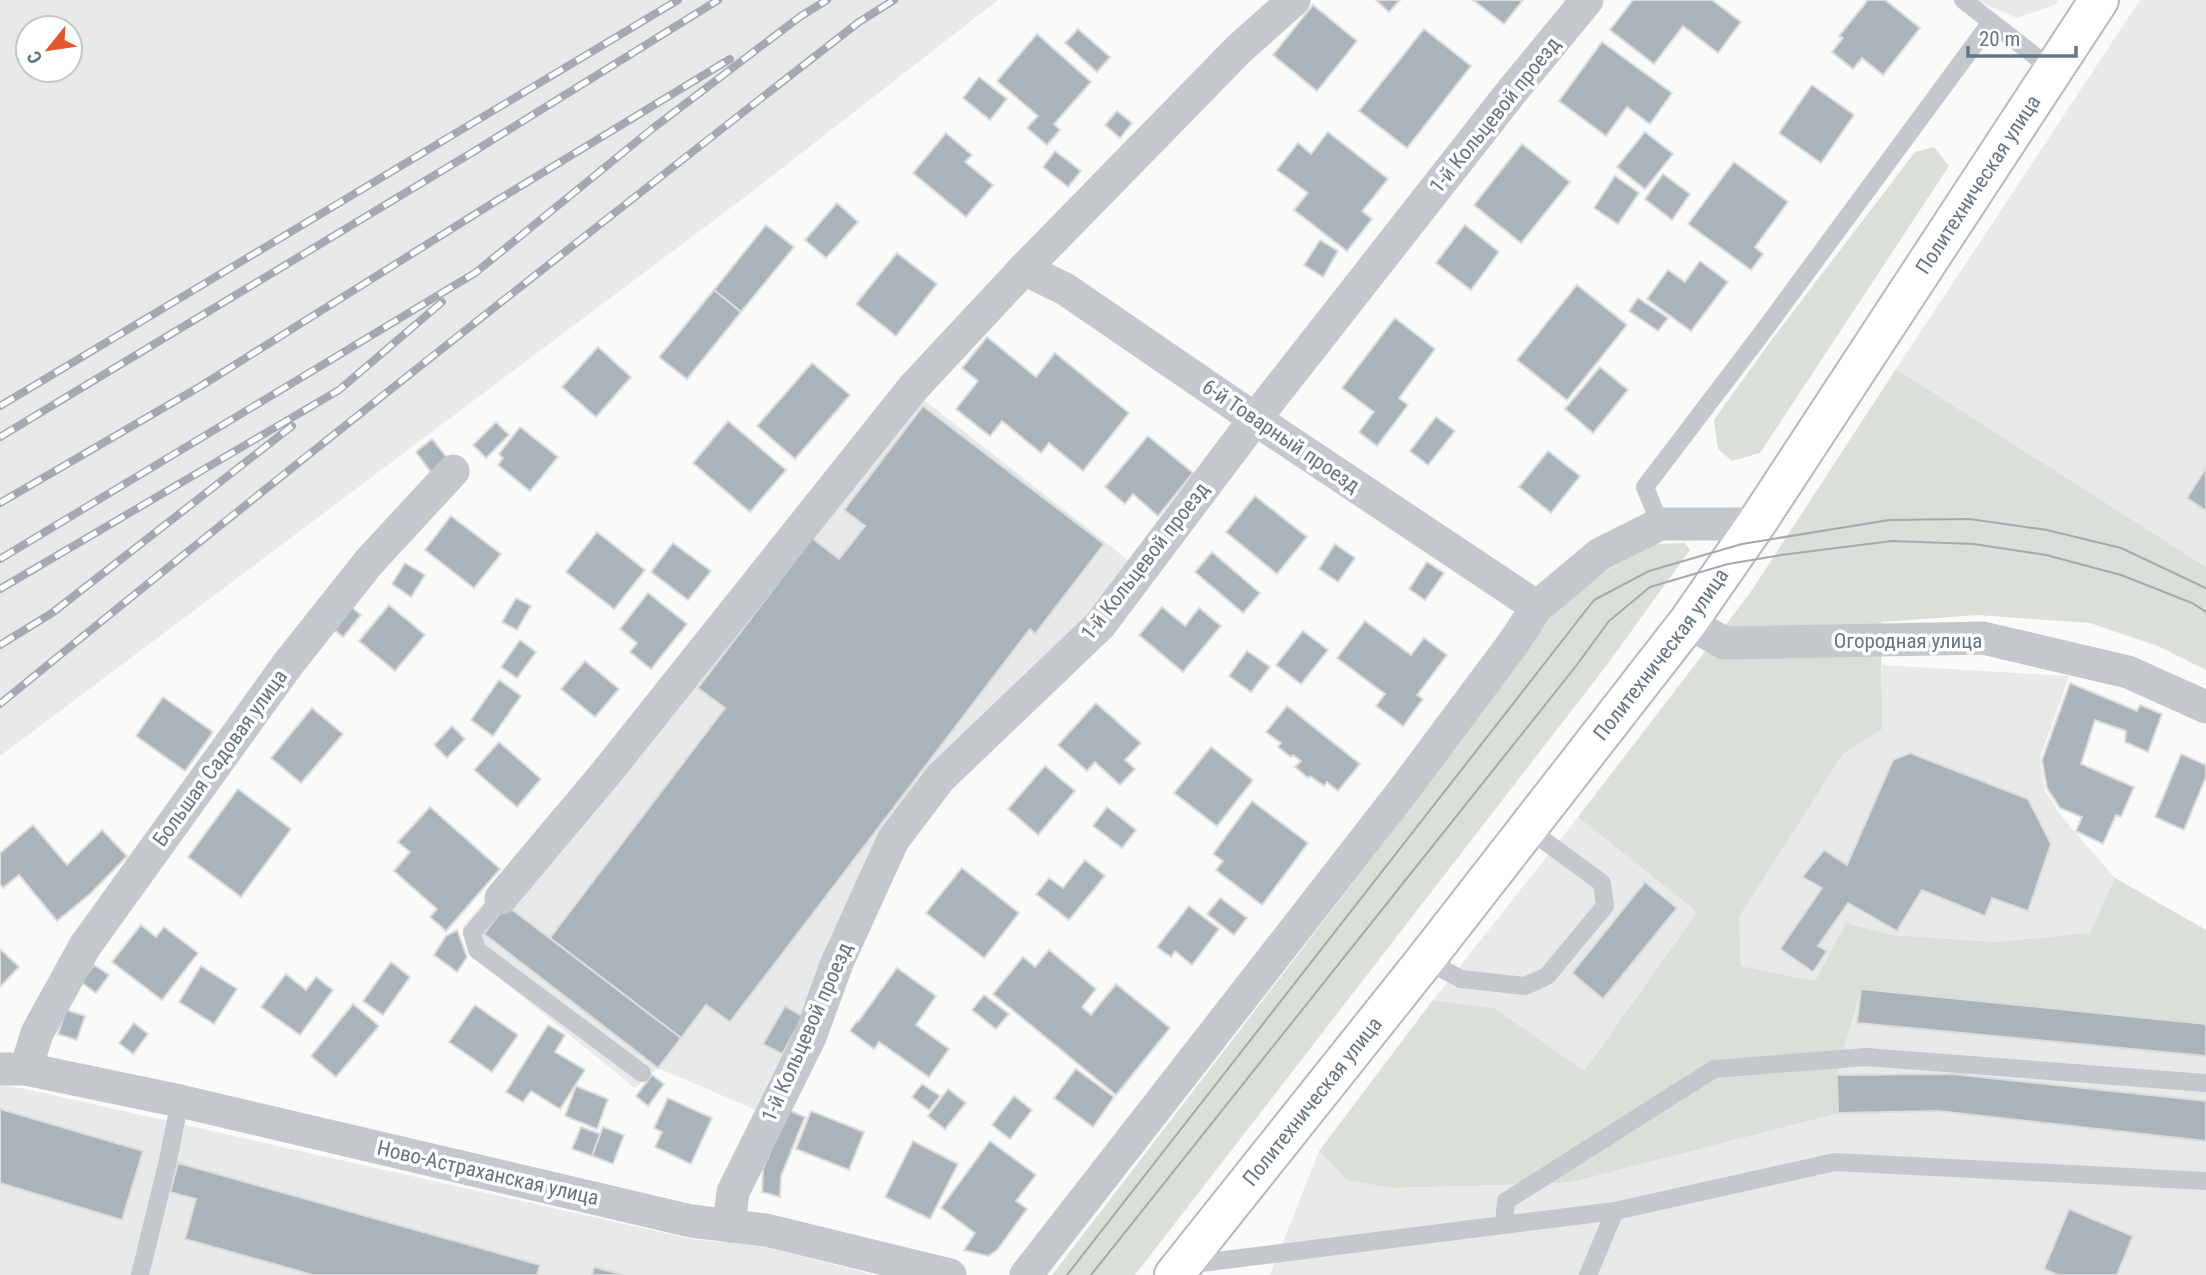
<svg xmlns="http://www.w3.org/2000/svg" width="2206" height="1275" viewBox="0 0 2206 1275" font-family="'Roboto Condensed',sans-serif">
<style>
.built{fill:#e8e9e9;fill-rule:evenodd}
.green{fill:#dadfd7}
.building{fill:#aab3b9;stroke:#dcdcda;stroke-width:2}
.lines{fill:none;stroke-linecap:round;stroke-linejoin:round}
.primary-casing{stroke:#b5babe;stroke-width:42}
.lane{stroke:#c3c8cc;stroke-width:18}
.street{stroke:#c3c8cc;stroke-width:33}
.primary{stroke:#fff;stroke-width:38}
.tram{stroke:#a2aab0;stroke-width:2}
.rail-casing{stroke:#a2aab0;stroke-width:8}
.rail{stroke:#fff;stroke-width:5;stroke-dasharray:16;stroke-linecap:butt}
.labels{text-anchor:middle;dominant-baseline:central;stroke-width:7;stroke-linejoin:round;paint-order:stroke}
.street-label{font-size:21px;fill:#657683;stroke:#fff}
</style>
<rect width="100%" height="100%" fill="#fafaf8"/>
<g class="built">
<path d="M0,0h998l-249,194 -749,562zM28,28h42v42h-42z"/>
<path d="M1975,0h83l-3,5 -38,13z"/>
<path d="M2140,0h66v567l-310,-198z"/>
<path d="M919,396l218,171 -203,201 -108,199 -70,143 -98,-42 -23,20 -164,-133 -9,-27z"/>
<path d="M1882,665l187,11 -29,82 5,33 18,27 52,60 -25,55 -94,9 -103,-7 -47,-12 -31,58 -74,-15 -2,-49 104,-163 39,-26z"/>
<path d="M1578,817l119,95 -114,160 -89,-64 -61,-8z"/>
<path d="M1861,989l345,35v251h-936l49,-124 28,29 44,8 176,-5 270,-108z"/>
<path d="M0,1085l26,4 665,150 71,7 112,29h-874z"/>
</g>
<g class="green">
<path d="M1934,147l15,19 -189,287 -28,8 -14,-12 -4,-29 59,-82 142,-186z"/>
<path d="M1896,369l310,198v103l-48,-24 -68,-23 -113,-8 -96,7 1,107 -39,25 -104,163 2,49 74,15 31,-58 47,12 103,7 94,-9 25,-55 91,52v94l-345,-35 -24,86 1,38 -271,70 -176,5 -44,-8 -28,-29 114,-151 61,8 90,63 113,-159 -119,-95 172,-224z"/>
<path d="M1685,543l5,7 -84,116 -471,609h-83l363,-473 141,-192 57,-44 43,-22z"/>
</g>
<g class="building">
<path d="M1376,0h24l-11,12z"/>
<path d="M1473,0h50l-19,24z"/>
<path d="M1633,0h79l29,22 -23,31 -35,-27 -29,38 -44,-34z"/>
<path d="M1868,0h17l35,28 -37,47 -21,-17 -9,11 -21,-17 11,-14 -4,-2z"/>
<path d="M1313,5l44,36 -40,50 -44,-36z"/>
<path d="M1078,29l32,28 -13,15 -32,-29z"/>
<path d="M1424,29l47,37 -64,82 -48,-37z"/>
<path d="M1037,34l54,48 -37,42 6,6 -13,15 -20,-17 11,-12 -41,-35z"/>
<path d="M1602,42l70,51 -22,31 -23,-17 -21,29 -47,-35z"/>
<path d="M979,77l28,22 -17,21 -27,-22z"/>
<path d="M1812,85l42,30 -33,48 -42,-30z"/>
<path d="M1117,111l15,12 -12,15 -15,-13z"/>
<path d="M1328,132l60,47 -26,32 10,8 -25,32 -53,-41 14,-17 -31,-23 21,-27 13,11z"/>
<path d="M1645,132l28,22 -28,35 -28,-22z"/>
<path d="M946,133l26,22 -7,7 28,23 -27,32 -53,-44z"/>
<path d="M1522,144l48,38 -49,61 -47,-38z"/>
<path d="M1055,151l26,20 -13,16 -25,-20z"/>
<path d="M1734,162l54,40 -33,45 8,7 -12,16 -63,-46z"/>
<path d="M1663,174l27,20 -18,26 -27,-21z"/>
<path d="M1615,176l24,17 -21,31 -24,-16z"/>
<path d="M837,203l21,19 -32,36 -21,-18z"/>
<path d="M766,225l28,22 -53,65 -27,-22z"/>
<path d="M1465,225l34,27 -28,38 -35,-27z"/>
<path d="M1320,240l18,11 -15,26 -19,-12z"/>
<path d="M897,253l40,31 -41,52 -40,-32z"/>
<path d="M1700,261l28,21 -37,49 -44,-32 21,-29 17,12z"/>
<path d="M1577,285l50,40 -60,75 -50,-40z"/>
<path d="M714,290l27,22 -54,67 -28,-22z"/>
<path d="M1638,298l30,20 -10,13 -29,-20z"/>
<path d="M1395,318l40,31 -36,49 9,7 -31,41 -18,-14 15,-20 -32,-24z"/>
<path d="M987,337l49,40 19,-24 74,60 -46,58 -34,-28 -8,10 -39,-32 -12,15 -34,-27 22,-28 -16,-13z"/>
<path d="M598,347l33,30 -35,40 -34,-30z"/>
<path d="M812,363l38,32 -55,64 -38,-33z"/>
<path d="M1600,367l28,23 -35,43 -28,-24z"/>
<path d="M923,406l181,138 -69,90 -5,-5 -300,393 -24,-17 -25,33 -131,-100 175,-230 -27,-20 114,-150 27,21 26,-33 -21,-16z"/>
<path d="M1436,417l19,14 -27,34 -18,-14z"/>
<path d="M728,421l58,49 -36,42 -57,-49z"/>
<path d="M496,422l13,13 -23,23 -13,-13z"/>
<path d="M520,427l38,30 -28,34 -32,-26 5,-7 -4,-4z"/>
<path d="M1148,436l45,37 -35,43 -25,-22 -8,10 -20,-17z"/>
<path d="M432,439l16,20 -17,13 -15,-20z"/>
<path d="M1548,451l32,25 -29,37 -32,-26z"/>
<path d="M2206,468v43l-19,-13z"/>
<path d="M1255,496l52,41 -30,37 -51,-42z"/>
<path d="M451,516l50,38 -27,34 -49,-38z"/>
<path d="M597,532l48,38 -31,39 -48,-37z"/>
<path d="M673,543l38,28 -23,29 -37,-28z"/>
<path d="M1335,544l20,14 -17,24 -19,-13z"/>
<path d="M1212,552l48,41 -17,20 -48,-41z"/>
<path d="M1427,562l17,11 -19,27 -16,-11z"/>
<path d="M405,563l20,12 -14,22 -19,-13z"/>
<path d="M648,593l39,31 -36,45 -21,-17 7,-9 -17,-14z"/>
<path d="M516,598l15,8 -14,24 -15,-8z"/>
<path d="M348,604l13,11 -18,22 -13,-11z"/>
<path d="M389,605l36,30 -30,36 -36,-30z"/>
<path d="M1162,607l23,19 14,-18 22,18 -38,46 -44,-37z"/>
<path d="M1365,621l46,34 13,-17 23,17 -30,40 6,4 -20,27 -27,-20 9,-12 -48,-36z"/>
<path d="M1303,631l25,19 -27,34 -25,-19z"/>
<path d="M520,640l16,12 -19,26 -16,-11z"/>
<path d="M1247,651l23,16 -19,25 -22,-16z"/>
<path d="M585,661l34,28 -24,28 -34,-28z"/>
<path d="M499,680l22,16 -28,40 -22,-16z"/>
<path d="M2070,683l67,28 3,-6 22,9 -14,38 -23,-10 1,-11 -31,-11 -14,44 53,23 -13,30 -5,-2 -13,29 -27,-13 6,-14 -22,-9 -13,-20 -5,-28z"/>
<path d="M163,697l50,35 -28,39 -49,-35z"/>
<path d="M1096,703l45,40 -16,17 10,9 -15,16 -25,-23 -8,9 -29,-26z"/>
<path d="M1287,706l73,58 -22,27 -11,-9 -3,4 -14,-10 -2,2 -13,-11 6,-6 -8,-6 -2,2 -13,-10 3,-4 -15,-11z"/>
<path d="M312,708l31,26 -42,49 -30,-25z"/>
<path d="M452,726l13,13 -18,19 -13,-13z"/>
<path d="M499,742l42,37 -24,28 -43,-37z"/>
<path d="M1211,747l42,33 -36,46 -43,-33z"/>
<path d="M1910,753l118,46 23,45 -23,67 -36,-13 -7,18 -63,-26 -25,41 -49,-28 -30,43 9,5 -14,21 -33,-23 42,-61 -20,-11 22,-27 23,15 46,-105z"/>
<path d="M2181,754l25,11v12l-22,53 -29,-13z"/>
<path d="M1045,766l30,25 -37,44 -30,-26z"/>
<path d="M238,789l53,40 -50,68 -53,-40z"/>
<path d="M1252,801l56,42 -46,62 -46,-35 7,-9 -10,-7z"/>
<path d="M430,807l70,62 -54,62 -16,-14 7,-8 -43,-38 16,-19 -12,-10z"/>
<path d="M1107,807l29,23 -14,18 -29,-22z"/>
<path d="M33,825l34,40 35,-35 25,26 -36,37 -34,28 -38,-46 -16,13 -3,-4v-31z"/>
<path d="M1085,860l20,16 -36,44 -33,-26 13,-16 14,10z"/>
<path d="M962,868l57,45 -35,45 -58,-45z"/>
<path d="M1645,882l32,26 -74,91 -31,-26z"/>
<path d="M1220,898l27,20 -13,17 -27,-21z"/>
<path d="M506,905l175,133 -23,30 -174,-134z"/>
<path d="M1189,906l30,23 -27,36 -17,-14 -4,6 -14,-10z"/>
<path d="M141,925l15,12 8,-10 34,26 -36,47 -50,-38z"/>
<path d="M457,930l10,27 -10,15 -23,-17 12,-19z"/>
<path d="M0,949l19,18 -19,20z"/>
<path d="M1049,950l47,39 -14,18 9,8 25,-31 54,44 -54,67 -123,-101 30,-37 12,10z"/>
<path d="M391,962l19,15 -27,38 -20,-14z"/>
<path d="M94,965l15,10 -13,18 -15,-11z"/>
<path d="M201,966l36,23 -23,35 -35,-22z"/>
<path d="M897,968l39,28 -20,29 33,24 -20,28 -50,-35 -5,7 -24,-18 7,-10 1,1z"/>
<path d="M286,974l20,16 10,-13 17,13 -33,45 -39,-28z"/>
<path d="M1861,989l345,35v32l-349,-33z"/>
<path d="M984,995l25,19 -13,15 -24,-19z"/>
<path d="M353,1004l26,22 -43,51 -25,-21z"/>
<path d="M475,1005l43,30 -26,37 -43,-30z"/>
<path d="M785,1006l18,11 -21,37 -19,-10z"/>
<path d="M66,1010l19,6 -8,24 -19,-6z"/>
<path d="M134,1023l14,11 -15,20 -14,-11z"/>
<path d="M548,1025l17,10 -10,17 30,18 -25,39 -29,-18 -8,11 -17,-10z"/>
<path d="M1076,1069l38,28 -21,30 -39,-29z"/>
<path d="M1952,1074l254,27v40l-268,-30 -100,2 -1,-38z"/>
<path d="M652,1075l12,9 -16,22 -12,-10z"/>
<path d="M922,1084l18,12 -11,14 -17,-13z"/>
<path d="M576,1086l32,13 -11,30 -32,-13z"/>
<path d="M948,1089l18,14 -21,26 -17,-13z"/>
<path d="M1014,1096l18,14 -22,29 -18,-14z"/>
<path d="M668,1098l44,20 -21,46 -36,-17 7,-15 -8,-4z"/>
<path d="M0,1109l143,42 -21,69 -122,-37z"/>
<path d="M788,1110l17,7 -24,59 -1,21 -18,-5 1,-23z"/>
<path d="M811,1111l53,21 -15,38 -53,-21z"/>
<path d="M581,1127l19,7 -8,22 -20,-7z"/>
<path d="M603,1127l21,8 -11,29 -21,-8z"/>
<path d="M913,1141l45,23 -28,55 -45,-22z"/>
<path d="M990,1141l46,34 -20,26 11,8 -30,41 -9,6 -24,-6 11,-17 -34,-25z"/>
<path d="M178,1163l362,102 -3,10h-224l-128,-36 11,-40 -26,-7z"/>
<path d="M2069,1209l64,27 -16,39h-59l-14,-6z"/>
<path d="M594,1267l30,8h-32z"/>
</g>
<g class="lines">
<defs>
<g id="primary">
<path id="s1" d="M1174,1275l251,-315 263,-338 68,-98 343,-524"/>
</g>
</defs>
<use href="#primary" class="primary-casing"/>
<g class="lane">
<path d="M1963,0l90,70"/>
<path d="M1660,524l-15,-37 117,-154 229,-311"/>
<path d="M501,898l-29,35 5,17 165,123"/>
<path d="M1425,960l36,19 64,7 22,-10 58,-70 -3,-23 -75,-55"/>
<path d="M1504,1225l2,-24 208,-132 152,-12 340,26"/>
<path d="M1185,1265l430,-54 220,-49 371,19"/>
<path d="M140,1275l28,-115 12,-59"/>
<path d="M1588,1275l27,-64"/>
</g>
<g class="street">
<path d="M1024,269l41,20 190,130 282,188"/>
<path d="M1688,622l36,21 259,-5 145,34 78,35"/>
<path d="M501,898l105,-125 307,-385 111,-119 216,-221 54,-48"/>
<path d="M0,1069h26l154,32 511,120 75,9 184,45"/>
<path d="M26,1069l11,-36 48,-87 203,-282 81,-102 84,-91"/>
<path d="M729,1226l4,-34 77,-155 27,-74 56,-123 47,-62 160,-153 155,-206 254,-324 78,-95"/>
<path d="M1026,1275l377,-484 111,-149 23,-35 63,-53 60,-30h96"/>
</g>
<use href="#primary" class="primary"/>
<g class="tram">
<path d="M1067,1275l527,-675 55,-29 93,-27 147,-24 81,-1 77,11 74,18 85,40"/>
<path d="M1091,1275l485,-609 33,-45 41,-34 78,-23 53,-9 111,-14 82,3 72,11 75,20 71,28 14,9"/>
</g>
<defs>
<g id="rail">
<path d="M0,406l678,-406"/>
<path d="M0,437l473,-285 245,-152"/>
<path d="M0,503l201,-117 295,-185 234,-142"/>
<path d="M0,559l475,-286 177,-144 149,-113 26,-16"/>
<path d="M0,589l339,-199 103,-88"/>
<path d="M0,645l52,-32 240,-187"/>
<path d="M0,704c283,-232 571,-458 859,-682l35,-22"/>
</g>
</defs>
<use href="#rail" class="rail-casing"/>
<use href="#rail" class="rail"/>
</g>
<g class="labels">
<g class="street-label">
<text transform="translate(1495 115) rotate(-51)">1-й Кольцевой проезд</text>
<text stroke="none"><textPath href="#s1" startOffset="1356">Политехническая улица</textPath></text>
<text transform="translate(1281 436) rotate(34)">6-й Товарный проезд</text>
<text transform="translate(1145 561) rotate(-52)">1-й Кольцевой проезд</text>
<text x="1908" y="641">Огородная улица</text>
<text stroke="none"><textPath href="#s1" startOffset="789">Политехническая улица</textPath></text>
<text transform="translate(220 758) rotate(-54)">Большая Садовая улица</text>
<text transform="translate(807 1032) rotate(-66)">1-й Кольцевой проезд</text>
<text stroke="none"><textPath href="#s1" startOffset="222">Политехническая улица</textPath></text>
<text transform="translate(488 1173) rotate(13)">Ново-Астраханская улица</text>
</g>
</g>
<g transform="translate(49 49) rotate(240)"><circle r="33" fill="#ffffff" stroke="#c1c8cd" stroke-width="2"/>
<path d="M0-5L12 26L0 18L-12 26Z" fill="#e4572e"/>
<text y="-10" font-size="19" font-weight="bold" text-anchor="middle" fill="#657683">С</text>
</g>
<path d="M1968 46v10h108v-10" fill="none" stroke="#657683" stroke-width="3.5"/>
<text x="1979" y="46" font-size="21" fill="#657683" stroke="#ffffff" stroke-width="5" paint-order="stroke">20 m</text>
</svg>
